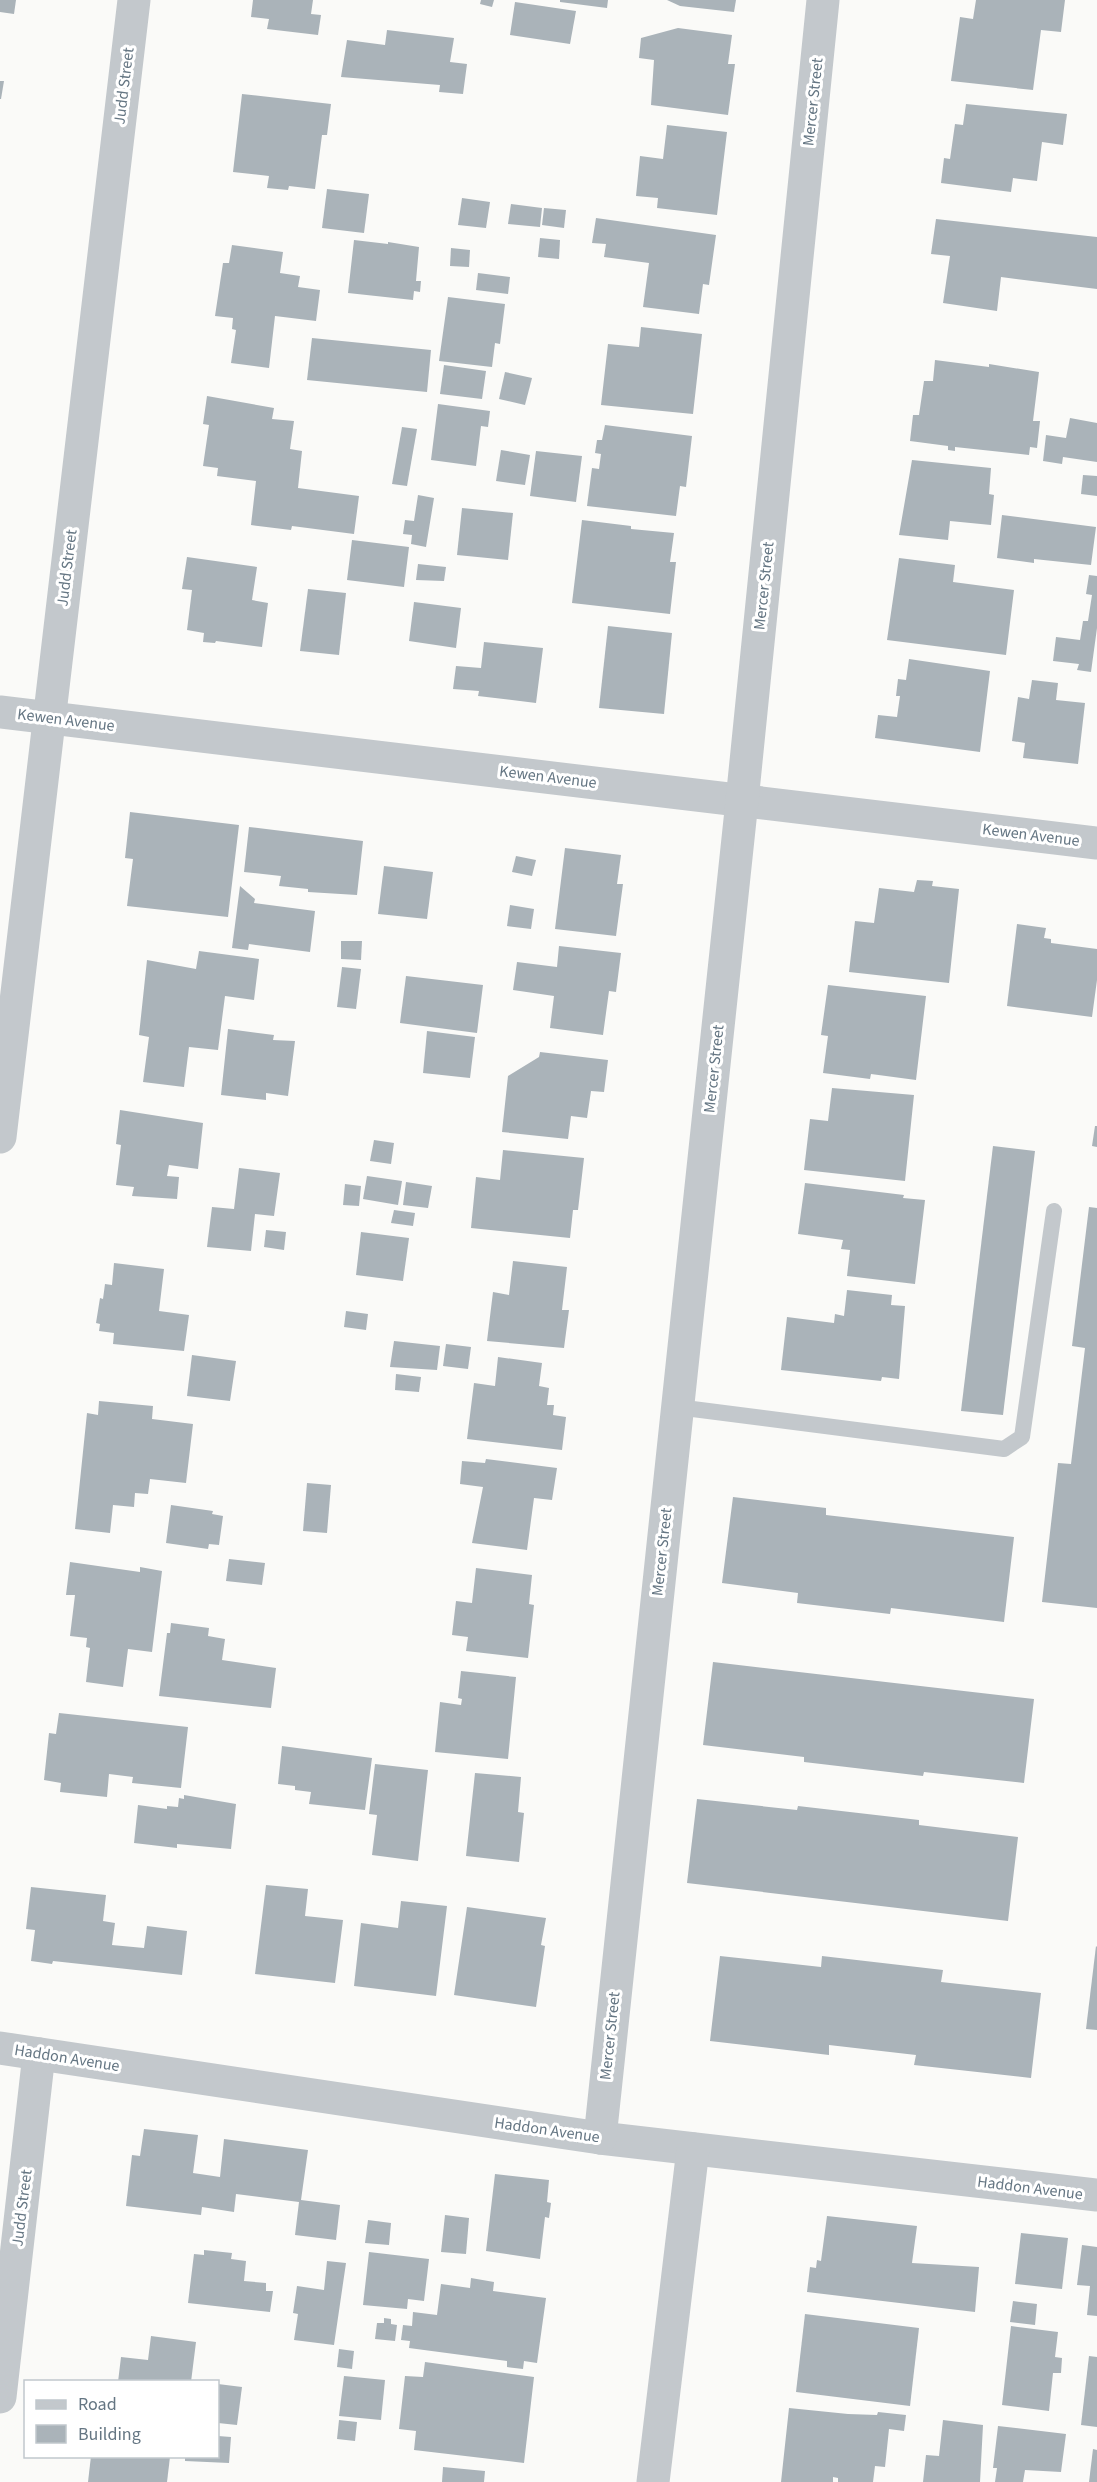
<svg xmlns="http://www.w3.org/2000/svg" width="1097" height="2482" viewBox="0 0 1097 2482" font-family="'Source Sans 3',sans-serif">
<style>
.building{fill:#aab3b9}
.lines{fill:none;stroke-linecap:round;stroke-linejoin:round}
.service{stroke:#c3c8cc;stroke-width:16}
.minor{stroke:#c3c8cc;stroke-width:33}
.labels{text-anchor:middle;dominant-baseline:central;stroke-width:6;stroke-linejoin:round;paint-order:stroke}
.street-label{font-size:16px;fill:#657683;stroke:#fff}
</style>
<rect width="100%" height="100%" fill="#fafaf8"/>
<g class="building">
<path d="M0,0h16l-2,14 -14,-2z"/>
<path d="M253,0h60l-2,14 10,1 -3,20 -51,-6 2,-10 -18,-2z"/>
<path d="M481,0h13l-2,7 -12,-3z"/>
<path d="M560,0h48l-1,8 -47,-6z"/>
<path d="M667,0h69l-2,12 -54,-6z"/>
<path d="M976,0h89l-4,32 -20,-2 -8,60 -82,-9 9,-64 13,2z"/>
<path d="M515,2l61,9 -6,33 -60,-9z"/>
<path d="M678,28l54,7 -4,29h7l-7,51 -77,-10 3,-45 -15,-2 2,-20z"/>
<path d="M387,30l67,8 -4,24 17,2 -4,30 -24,-2 1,-7 -99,-8 6,-37 38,5z"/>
<path d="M0,81h4l-3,18h-1z"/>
<path d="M242,94l89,10 -4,31h-5l-7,54 -26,-3 -1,4 -21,-2 2,-12 -36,-4z"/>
<path d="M966,104l101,10 -4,31 -21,-3 -5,39 -24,-3 -2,14 -70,-9 3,-25 6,1 5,-35 8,1z"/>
<path d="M667,125l60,7 -10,83 -60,-7 1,-10 -22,-2 4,-40 23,3z"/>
<path d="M327,189l42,5 -5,39 -42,-5z"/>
<path d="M462,198l28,4 -4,26 -28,-3z"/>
<path d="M511,204l31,4 -2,19 -32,-3z"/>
<path d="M544,208l22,2 -2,18 -22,-3z"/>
<path d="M596,218l120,17 -7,50 -6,-1 -4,30 -56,-7 6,-44 -45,-6 2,-13 -14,-1z"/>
<path d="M936,219l161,18v52l-96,-12 -4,34 -54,-8 7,-47 -19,-2z"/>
<path d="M540,238l20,2 -1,19 -21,-2z"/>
<path d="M354,240l34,4v-2l31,5 -3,34h5l-1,11 -6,-1 -1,9 -65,-7z"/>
<path d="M232,245l51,7 -3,21 20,3 -2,11 22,3 -4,31 -41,-5 -6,52 -38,-5 5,-33 -4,-1 1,-11 -18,-2 8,-53h6z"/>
<path d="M451,248l19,2 -1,17 -19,-1z"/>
<path d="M478,273l32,4 -2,17 -32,-4z"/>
<path d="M448,297l57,7 -5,40 -5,-1 -3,24 -53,-6z"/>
<path d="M641,327l61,7 -9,80 -92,-9 7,-61 31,3z"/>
<path d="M312,338l119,12 -4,42 -120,-12z"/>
<path d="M935,360l54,7v-3l50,8 -6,49h7l-3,27 -7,-1 -1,8 -74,-8v4l-7,-1v-4l-38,-5 3,-26h6l5,-34h9z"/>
<path d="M444,365l42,6 -4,28 -42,-5z"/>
<path d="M505,372l27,6 -7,27 -26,-6z"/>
<path d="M207,396l67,12 -2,11 22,2 -4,28 12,2 -4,37 61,8 -5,38 -62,-8 -1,4 -40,-5 5,-44 -39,-5 1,-8 -15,-2 6,-41 -6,-1z"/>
<path d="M438,404l52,7 -2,16 -7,-1 -5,40 -45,-6z"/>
<path d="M1070,418l27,5v39l-34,-5 -1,7 -19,-3 3,-26 20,3z"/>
<path d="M605,425l87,11 -6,51 -6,-1 -4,30 -89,-10 5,-38 7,1 2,-15 -6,-1 2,-13h5z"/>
<path d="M402,427l15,2 -10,57 -15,-2z"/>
<path d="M501,450l29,5 -5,30 -29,-4z"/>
<path d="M536,451l46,5 -6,46 -46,-6z"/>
<path d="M912,460l79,8 -2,26 5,1 -3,30 -41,-4 -2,19 -49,-5z"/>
<path d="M1083,475l14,1v20l-16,-2z"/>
<path d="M418,495l16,3 -8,49 -15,-3 1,-9 -9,-1 2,-14 9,1z"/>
<path d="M462,508l51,5 -5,47 -51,-5z"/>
<path d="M1002,515l94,12 -5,38 -57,-6v4l-37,-5z"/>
<path d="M582,520l49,6v3l43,4 -4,29h6l-6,52 -98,-11z"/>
<path d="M352,540l57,7 -5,40 -57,-7z"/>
<path d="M187,557l70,10 -5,33 16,3 -6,44 -46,-6 -1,2 -12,-1 1,-9 -17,-3 5,-40 -10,-1z"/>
<path d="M899,558l56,7 -2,17 61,8 -8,65 -119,-15z"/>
<path d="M418,564l28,3 -2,14 -28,-1z"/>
<path d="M1089,575l8,1v52l-6,44 -14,-2 2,-6 -26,-3 3,-24 24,3 3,-19h5l4,-26 -6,-1z"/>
<path d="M308,589l38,4 -7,62 -39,-4z"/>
<path d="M414,602l47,6 -5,40 -47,-7z"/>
<path d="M608,626l64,7 -8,81 -65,-6z"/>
<path d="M484,642l59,6 -7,55 -58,-7 1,-5 -26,-2 3,-23 25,2z"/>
<path d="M909,659l81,12 -10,81 -105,-14 3,-23 19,2 3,-21h-4l2,-17 8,1z"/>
<path d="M1032,680l26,3 -2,17 29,3 -7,61 -55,-6 2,-15 -13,-2 6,-44 11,2z"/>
<path d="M130,812l109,13 -11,92 -101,-11 6,-47 -8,-1z"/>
<path d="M249,827l114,14 -6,54 -49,-3v-3l-29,-3 2,-10 -37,-4z"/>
<path d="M565,848l56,7 -4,29h6l-7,52 -61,-7z"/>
<path d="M516,856l20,4 -4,16 -20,-4z"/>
<path d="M384,866l49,6 -6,47 -49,-5z"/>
<path d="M917,880l16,1 -1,5 27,3 -10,94 -100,-11 6,-51 19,2 5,-35 35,4z"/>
<path d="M240,886l15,13 -1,4 61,8 -5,41 -61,-8 -1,6 -16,-2z"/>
<path d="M510,905l24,4 -3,20 -24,-3z"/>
<path d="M1017,924l29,4 -2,10 7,1v4l46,6v31l-5,37 -85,-11z"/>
<path d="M341,941h21l-1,19 -20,-1z"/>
<path d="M559,946l62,7 -5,39 -7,-1 -6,44 -53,-7 4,-32 -41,-6 4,-28 40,5z"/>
<path d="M199,951l60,8 -5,41 -29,-4 -7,54 -29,-3 -5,40 -41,-5 6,-45 -10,-2 8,-75 49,9z"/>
<path d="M342,967l19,2 -5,40 -19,-2z"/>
<path d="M406,976l77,9 -6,48 -77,-10z"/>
<path d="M828,985l98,11 -10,84 -45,-6 -1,5 -47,-6 5,-37 -7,-1z"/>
<path d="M228,1029l46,6 -1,5 22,1 -7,55 -22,-3v7l-45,-5z"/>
<path d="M427,1031l48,6 -5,41 -47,-5z"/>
<path d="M540,1052l68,8 -4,32 -13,-1 -4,27 -16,-2 -3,23 -66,-7 6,-56 31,-19z"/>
<path d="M832,1088l82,7 -9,86 -101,-11 6,-51 18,2z"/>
<path d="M120,1110l83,13 -5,46 -29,-4 -2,11 12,1 -2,22 -45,-3 2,-9 -18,-2 5,-40 -5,-1z"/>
<path d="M1095,1126h2v21l-5,-1z"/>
<path d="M374,1140l20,3 -3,21 -21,-3z"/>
<path d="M993,1146l42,5 -32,264 -42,-4z"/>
<path d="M503,1150l81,8 -6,52h-5l-3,28 -99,-10 5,-51 24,3z"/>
<path d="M239,1168l41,5 -6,43 -19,-2 -4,37 -44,-4 5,-40 22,2z"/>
<path d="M367,1176l35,5 -4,24 -35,-6z"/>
<path d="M406,1182l26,4 -4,22 -25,-3z"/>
<path d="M805,1183l99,12 -1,3 22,2 -10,84 -68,-8 3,-26 -9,-1 2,-9 -45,-6z"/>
<path d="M345,1184l16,2 -2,20 -16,-1z"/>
<path d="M1089,1207l8,1v400l-55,-6 16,-139 13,1 14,-116 -13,-2z"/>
<path d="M394,1210l21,3 -2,13 -22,-3z"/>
<path d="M266,1230l20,2 -2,18 -20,-3z"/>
<path d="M361,1232l48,6 -6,43 -47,-6z"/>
<path d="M513,1261l54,6 -5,43h7l-5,38 -77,-7 6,-49 16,3z"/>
<path d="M114,1263l50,6 -5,42 30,4 -5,36 -71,-7 1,-11 -15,-2 1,-7 -4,-1 4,-25 3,1 2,-15 7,1z"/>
<path d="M847,1290l45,5 -1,10 14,1 -6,73 -17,-2 -1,4 -100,-11 6,-53 47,6 1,-9 9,2z"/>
<path d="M346,1311l22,3 -2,16 -22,-3z"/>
<path d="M394,1341l46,5 -3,24 -47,-3z"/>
<path d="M446,1344l25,3 -3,22 -25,-3z"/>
<path d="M192,1355l44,6 -6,40 -43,-5z"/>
<path d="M498,1357l44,6 -3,23 10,2 -2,17h7l-1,10 13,2 -4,33 -95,-11 7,-56 21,3z"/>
<path d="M396,1374l25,3 -2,15 -24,-2z"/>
<path d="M99,1401l54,5 -1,13 41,5 -7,59 -36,-4 -2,15 -13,-1 -1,14 -21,-2 -3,28 -35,-4 12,-116 11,2z"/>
<path d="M486,1459l71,9 -5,32 -18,-2 -7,52 -55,-7 11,-56 -23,-3 2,-23 23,2z"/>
<path d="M307,1483l24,2 -4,48 -24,-2z"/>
<path d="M733,1497l93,11v7l188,22 -10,85 -113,-14 -1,6 -93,-11 1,-10 -76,-10z"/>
<path d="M171,1505l42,6 -1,3 11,2 -4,29 -10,-1 -1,5 -42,-6z"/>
<path d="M229,1559l36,4 -3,22 -36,-4z"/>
<path d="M70,1562l70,10v-5l22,4 -10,81 -24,-3 -5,38 -37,-5 4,-34 -4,-1 1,-9 -17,-2 5,-41h-9z"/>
<path d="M476,1568l56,7 -3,29 5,1 -6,53 -62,-7 2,-14 -16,-2 4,-34 16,2z"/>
<path d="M171,1623l38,5 -1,8 17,3 -3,21 54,8 -5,40 -112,-12 8,-63h3z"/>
<path d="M713,1662l321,37 -10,84 -100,-11 -1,4 -119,-14v-5l-101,-12z"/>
<path d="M461,1671l55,6 -8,82 -73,-7 5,-50 21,3 1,-6 -4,-1z"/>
<path d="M59,1713l129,14 -7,61 -49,-5 1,-6 -24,-3 -2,23 -47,-5 1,-9 -17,-3 5,-47 7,1z"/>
<path d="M282,1746l90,12 -7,52 -56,-6 2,-12 -16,-2v-4l-17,-2z"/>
<path d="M375,1764l53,6 -10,91 -46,-6 5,-40 -8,-1z"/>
<path d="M475,1773l46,4 -3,35 6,1 -5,49 -53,-6z"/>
<path d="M184,1795l52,9 -5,45 -54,-5v4l-43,-5 4,-38 29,4v-3l11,1 1,-9 5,1z"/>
<path d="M697,1799l100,11 1,-4 121,14v5l99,12 -10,84 -321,-38z"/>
<path d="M266,1885l42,4 -3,27 38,4 -8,63 -80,-9z"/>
<path d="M31,1887l75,8 -3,26 12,2 -3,22 32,3 3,-22 40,5 -5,44 -129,-14 -1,3 -21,-3 4,-31 -9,-1z"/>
<path d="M401,1901l46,5 -11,90 -82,-10 7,-63 37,5z"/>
<path d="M467,1907l79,11 -5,27 4,1 -9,61 -82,-12z"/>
<path d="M1096,1946l1,1v83l-11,-1z"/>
<path d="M720,1956l101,11 1,-11 121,14 -2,12 100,11 -10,85 -117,-13 2,-10 -87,-10v10l-119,-14z"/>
<path d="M144,2129l54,6 -5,38 27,4 4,-38 84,11 -7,50 39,5 -4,35 -41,-5 4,-33 -63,-8 -2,18 -32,-5 -1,8 -75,-9 6,-51 8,1z"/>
<path d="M495,2174l54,6 -2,22 4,1 -2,15 -4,-1 -5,42 -54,-8z"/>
<path d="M445,2215l24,3 -3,36 -25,-2z"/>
<path d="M827,2216l90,10 -5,37 67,4 -4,45 -168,-20 3,-25 6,1 1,-8 4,1z"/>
<path d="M368,2220l23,3 -2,22 -24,-2z"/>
<path d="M1021,2233l47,5 -6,51 -47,-5z"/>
<path d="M1082,2245l15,2v69l-10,-1 3,-29 -13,-1z"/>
<path d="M204,2250l28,3 -1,6 15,2 -2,20 22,2v8h7l-3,21 -82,-9 6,-49 10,1z"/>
<path d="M369,2252l60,7 -5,42 -16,-2 -1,10 -44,-4z"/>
<path d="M327,2261l19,2 -12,82 -40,-5 4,-26 -5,-1 4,-27 27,4z"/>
<path d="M471,2278l23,4 -1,9 53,7 -9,65 -13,-2 -1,8 -16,-2v-6l-98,-13 1,-7 -9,-1 2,-15 9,1 1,-14 24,3 4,-31 29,4z"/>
<path d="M1013,2301l24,3 -2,21 -25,-3z"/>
<path d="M805,2314l114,14 -9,78 -114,-14z"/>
<path d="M384,2318l7,1v5l6,1 -2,16 -20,-2 2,-16h7z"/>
<path d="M1011,2326l47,6 -3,25 7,1 -1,15h-8l-4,38 -47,-6z"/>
<path d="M151,2336l45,6 -5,40h-73l3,-25 27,3z"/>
<path d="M339,2349l15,2 -2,18 -15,-2z"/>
<path d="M1089,2356l8,1v70l-16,-2z"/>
<path d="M425,2362l109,15 -10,86 -110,-13 2,-19 -17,-2 6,-53 18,1z"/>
<path d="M344,2376l41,4 -4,40 -42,-4z"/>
<path d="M218,2384l24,3 -5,38 -19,-2z"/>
<path d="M789,2408l59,6 29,1 1,-3 28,3 -2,16 -15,-2 -4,38 -10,-1 -2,16h-35v-4l-5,-1v5h-52z"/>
<path d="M339,2420l18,2 -2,19 -18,-2z"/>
<path d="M943,2420l40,5 -3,57h-57l3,-27 13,1z"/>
<path d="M998,2426l68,8 -5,38 -36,-2 -2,12h-28l2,-14h-4z"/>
<path d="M218,2436l13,1 -2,26 -44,-2v-5h33z"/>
<path d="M1093,2449l4,1v32h-8z"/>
<path d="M91,2456l79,1 -3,25h-79z"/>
<path d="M443,2467l42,4 -1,11h-42z"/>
</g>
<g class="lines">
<path class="service" d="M677,1407l327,42 18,-12 32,-226"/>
<g class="minor">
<path d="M0,712l1097,131"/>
<path d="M0,1137l134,-1137"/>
<path d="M0,2048l600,90 497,57"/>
<path d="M600,2138l142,-1337 81,-801"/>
<path d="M0,2397l39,-343"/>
<path d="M653,2482l40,-333"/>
</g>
</g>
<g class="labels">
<g class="street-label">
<text transform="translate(124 86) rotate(-83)">Judd Street</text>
<text transform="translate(813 102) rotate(-84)">Mercer Street</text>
<text transform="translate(67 568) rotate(-83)">Judd Street</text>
<text transform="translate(764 586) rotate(-84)">Mercer Street</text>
<text transform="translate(66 720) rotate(7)">Kewen Avenue</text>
<text transform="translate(548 777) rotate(7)">Kewen Avenue</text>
<text transform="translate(1031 835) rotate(7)">Kewen Avenue</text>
<text transform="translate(714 1069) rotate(-84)">Mercer Street</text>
<text transform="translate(662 1552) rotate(-84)">Mercer Street</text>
<text transform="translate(610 2036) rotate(-84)">Mercer Street</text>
<text transform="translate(67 2058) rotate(9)">Haddon Avenue</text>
<text transform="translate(547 2130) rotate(8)">Haddon Avenue</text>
<text transform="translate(1030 2188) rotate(7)">Haddon Avenue</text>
<text transform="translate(22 2208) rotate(-83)">Judd Street</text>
</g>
</g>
<rect x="24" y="2380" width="195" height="78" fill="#ffffff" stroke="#c1c8cd" stroke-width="1.5"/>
<rect x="36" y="2400" width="30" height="9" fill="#c3c8cc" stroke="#c1c8cd" stroke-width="1.5"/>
<text x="78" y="2410" font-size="18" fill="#657683">Road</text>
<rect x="36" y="2425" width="30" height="18" fill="#aab3b9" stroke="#c1c8cd" stroke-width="1.5"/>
<text x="78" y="2440" font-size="18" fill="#657683">Building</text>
</svg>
